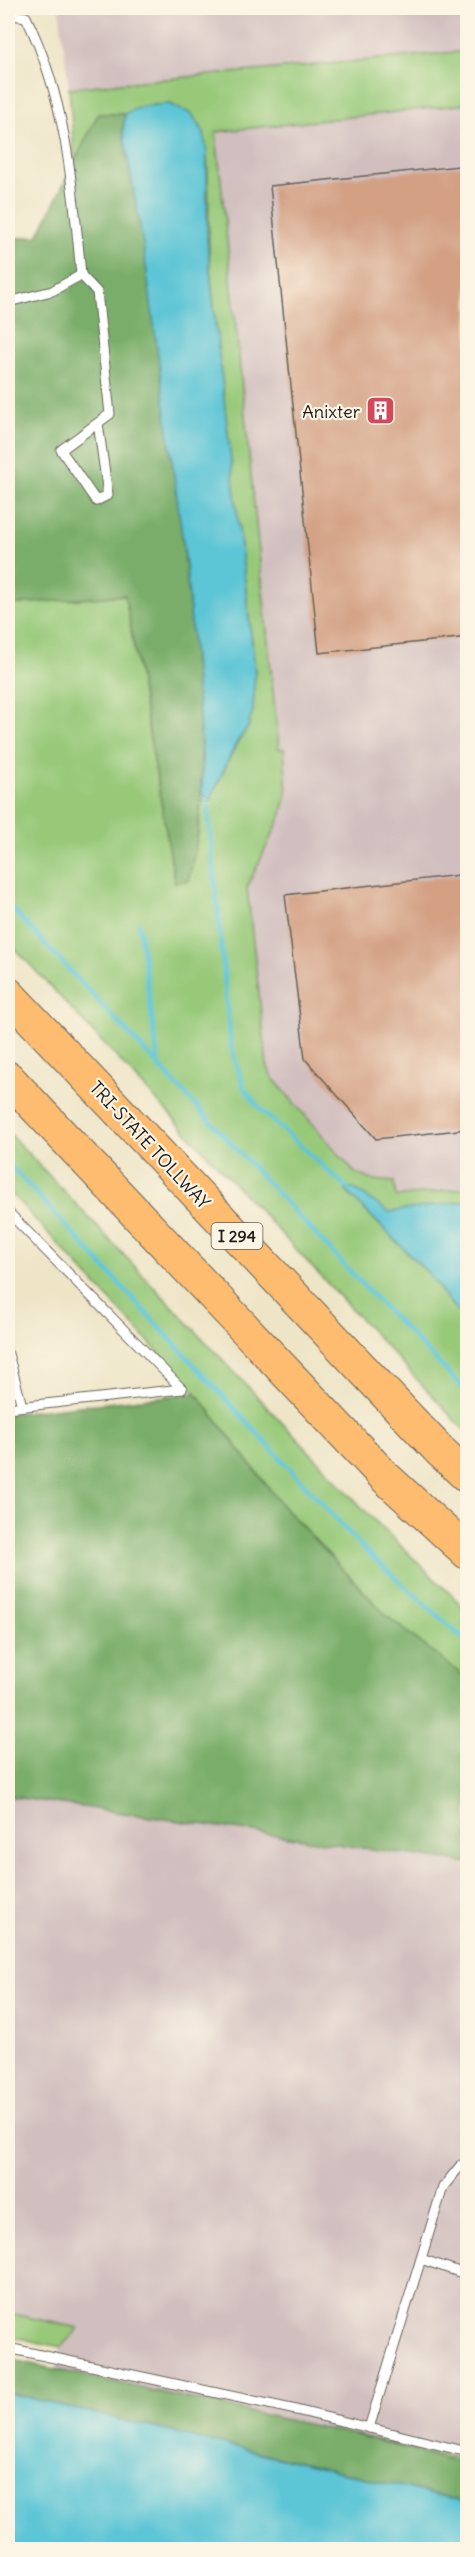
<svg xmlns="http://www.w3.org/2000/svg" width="475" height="2557" viewBox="0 0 475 2557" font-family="Delius,sans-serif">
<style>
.industrial{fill:#d1bfbf}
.green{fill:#97c979;stroke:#5a724a;stroke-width:1.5}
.forest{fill:#79ad69;stroke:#4a6442;stroke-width:1.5}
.water{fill:#5bc5d6;stroke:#3c7079;stroke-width:1.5}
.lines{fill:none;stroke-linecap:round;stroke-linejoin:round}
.stream{stroke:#5bc5d6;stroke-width:5}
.building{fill:#d3a084}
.service-casing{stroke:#666258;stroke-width:11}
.motorway-casing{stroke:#666258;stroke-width:35}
.service{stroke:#fff;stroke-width:9}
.motorway{stroke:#febc70;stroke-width:33}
.labels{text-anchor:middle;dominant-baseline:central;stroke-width:4.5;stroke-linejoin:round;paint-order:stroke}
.shield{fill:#fcf5e5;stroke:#5f5d58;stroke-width:1.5}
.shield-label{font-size:16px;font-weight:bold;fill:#1c1c1c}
.poi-label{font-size:18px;fill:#1c1c1c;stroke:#fcf5e5;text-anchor:end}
.street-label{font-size:18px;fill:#1c1c1c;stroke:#fcf5e5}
</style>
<rect width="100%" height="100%" fill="#fcf5e5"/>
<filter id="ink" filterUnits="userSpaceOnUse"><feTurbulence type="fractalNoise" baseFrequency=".0167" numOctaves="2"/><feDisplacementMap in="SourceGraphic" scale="12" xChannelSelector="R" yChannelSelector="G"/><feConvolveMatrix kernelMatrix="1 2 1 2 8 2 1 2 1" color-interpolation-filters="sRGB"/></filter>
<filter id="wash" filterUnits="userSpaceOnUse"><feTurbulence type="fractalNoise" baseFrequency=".008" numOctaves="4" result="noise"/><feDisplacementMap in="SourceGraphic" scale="24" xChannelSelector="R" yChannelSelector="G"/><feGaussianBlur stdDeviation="1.35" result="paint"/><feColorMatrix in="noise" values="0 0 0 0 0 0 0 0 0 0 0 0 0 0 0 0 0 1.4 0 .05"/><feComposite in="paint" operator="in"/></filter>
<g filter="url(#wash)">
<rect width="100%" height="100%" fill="#eee5c7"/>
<g class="industrial">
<path d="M59,8h408v43l-398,37z"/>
<path d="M467,104v1084l-72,9 -3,-16 -20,-1 -17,-7 -83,-96 -5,-12 -20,-177 23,-46 17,-50 -3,-43h-5l-63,-617z"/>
<path d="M8,1796l459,67v598l-410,-91 4,-23 17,-19 -70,-15z"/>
</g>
<g class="green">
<path d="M467,51v53l-251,28 63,617h5l3,43 -5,22 -35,74 20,177 5,12 83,96 17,7 22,2 2,15 71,-9v13c-13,1 -72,13 -80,11 -15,-5 -24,-23 -40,-25l-1,4 83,83 21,29 17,18v112l-459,-492v-336l117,-10 50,287 23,-64 4,-25 4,6 5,-1 25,-54 12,-17 7,-57c-15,-134 -33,-269 -45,-403 -4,-38 4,-113 -11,-144l-67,-13 -7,4h-27l-23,51 -6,-77z"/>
<path d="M8,1132l362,384 97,94v69l-79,-62 -107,-113 -85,-111 -188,-203z"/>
<path d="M8,2313l71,15 -18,19 -53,-11z"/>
<path d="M361,2436l106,25v5z"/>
</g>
<g class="forest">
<path d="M98,114h27l-2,17c6,39 15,77 21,116 19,128 37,257 48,386 7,83 19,166 -4,248l-13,1 -50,-287 -117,10v-366l30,-3z"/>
<path d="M196,1393l85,111 107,113 79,62v184l-459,-67v-382z"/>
<path d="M8,2359l353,77 106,30v36l-459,-109z"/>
</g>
<g class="water">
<path d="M169,104l23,10 12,19 3,20v85l6,63 42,369 -2,40 -5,17 -12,17 -25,54 -4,1 -5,-6v-40l-16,-188 -43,-321 -20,-113 2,-17c14,-9 27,-9 44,-10z"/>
<path d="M346,1187l7,1 36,24 78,-11v120l-17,-18 -21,-29 -83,-83z"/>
<path d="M8,2393l459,109v47h-459z"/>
</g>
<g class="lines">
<g class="stream">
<path d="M207,799l24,247 13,42 17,22 85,77"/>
<path d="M8,904l368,395 92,94"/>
<path d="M139,924l20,144"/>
<path d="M8,1163l357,387 103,93"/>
</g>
</g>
<g id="blocks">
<g class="building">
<path d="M468,165v472l-149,16 -49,-467z"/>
<path d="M468,874v255l-92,10 -71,-80 -20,-164z"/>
</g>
</g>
</g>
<g filter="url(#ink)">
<use href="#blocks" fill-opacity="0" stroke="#666258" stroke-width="1.5"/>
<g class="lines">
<defs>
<g id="service">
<path d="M12,15l14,2c40,81 47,169 55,258"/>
<path d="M8,302l44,-11 29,-16 16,17 13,122 -49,36 35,51 12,-6 -10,-72"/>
<path d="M8,1212l174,177"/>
<path d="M8,1354l14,52"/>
<path d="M8,1408l174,-19"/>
<path d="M421,2259l47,16"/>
<path d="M8,2348l288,62 172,42"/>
<path d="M369,2428l74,-241 18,-22 7,-1"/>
</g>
<g id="motorway">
<path d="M8,994l432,457 28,26"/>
<path d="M8,1078l377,399 83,76"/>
</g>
</defs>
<use href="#service" class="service-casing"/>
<use href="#motorway" class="motorway-casing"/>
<use href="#service" class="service"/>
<use href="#motorway" class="motorway"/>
</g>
</g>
<defs>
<symbol id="building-square" viewBox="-11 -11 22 22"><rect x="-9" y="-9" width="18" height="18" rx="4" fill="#d1495b" stroke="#fcf5e5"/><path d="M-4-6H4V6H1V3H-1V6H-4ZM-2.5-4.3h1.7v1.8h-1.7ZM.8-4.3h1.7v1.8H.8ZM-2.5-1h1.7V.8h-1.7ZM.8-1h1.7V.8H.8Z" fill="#fff"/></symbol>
</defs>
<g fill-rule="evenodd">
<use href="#building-square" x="364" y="394" width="33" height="33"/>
</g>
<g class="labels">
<rect class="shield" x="211.5" y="1223" width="51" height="26" rx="4.5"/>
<g class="shield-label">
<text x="237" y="1236">I 294</text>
</g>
<g class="poi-label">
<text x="360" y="411">Anixter</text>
</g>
<g class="street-label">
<text transform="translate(150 1145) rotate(47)">TRI-STATE TOLLWAY</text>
</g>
</g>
<rect width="475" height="2557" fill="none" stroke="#fcf5e5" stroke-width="30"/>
</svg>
